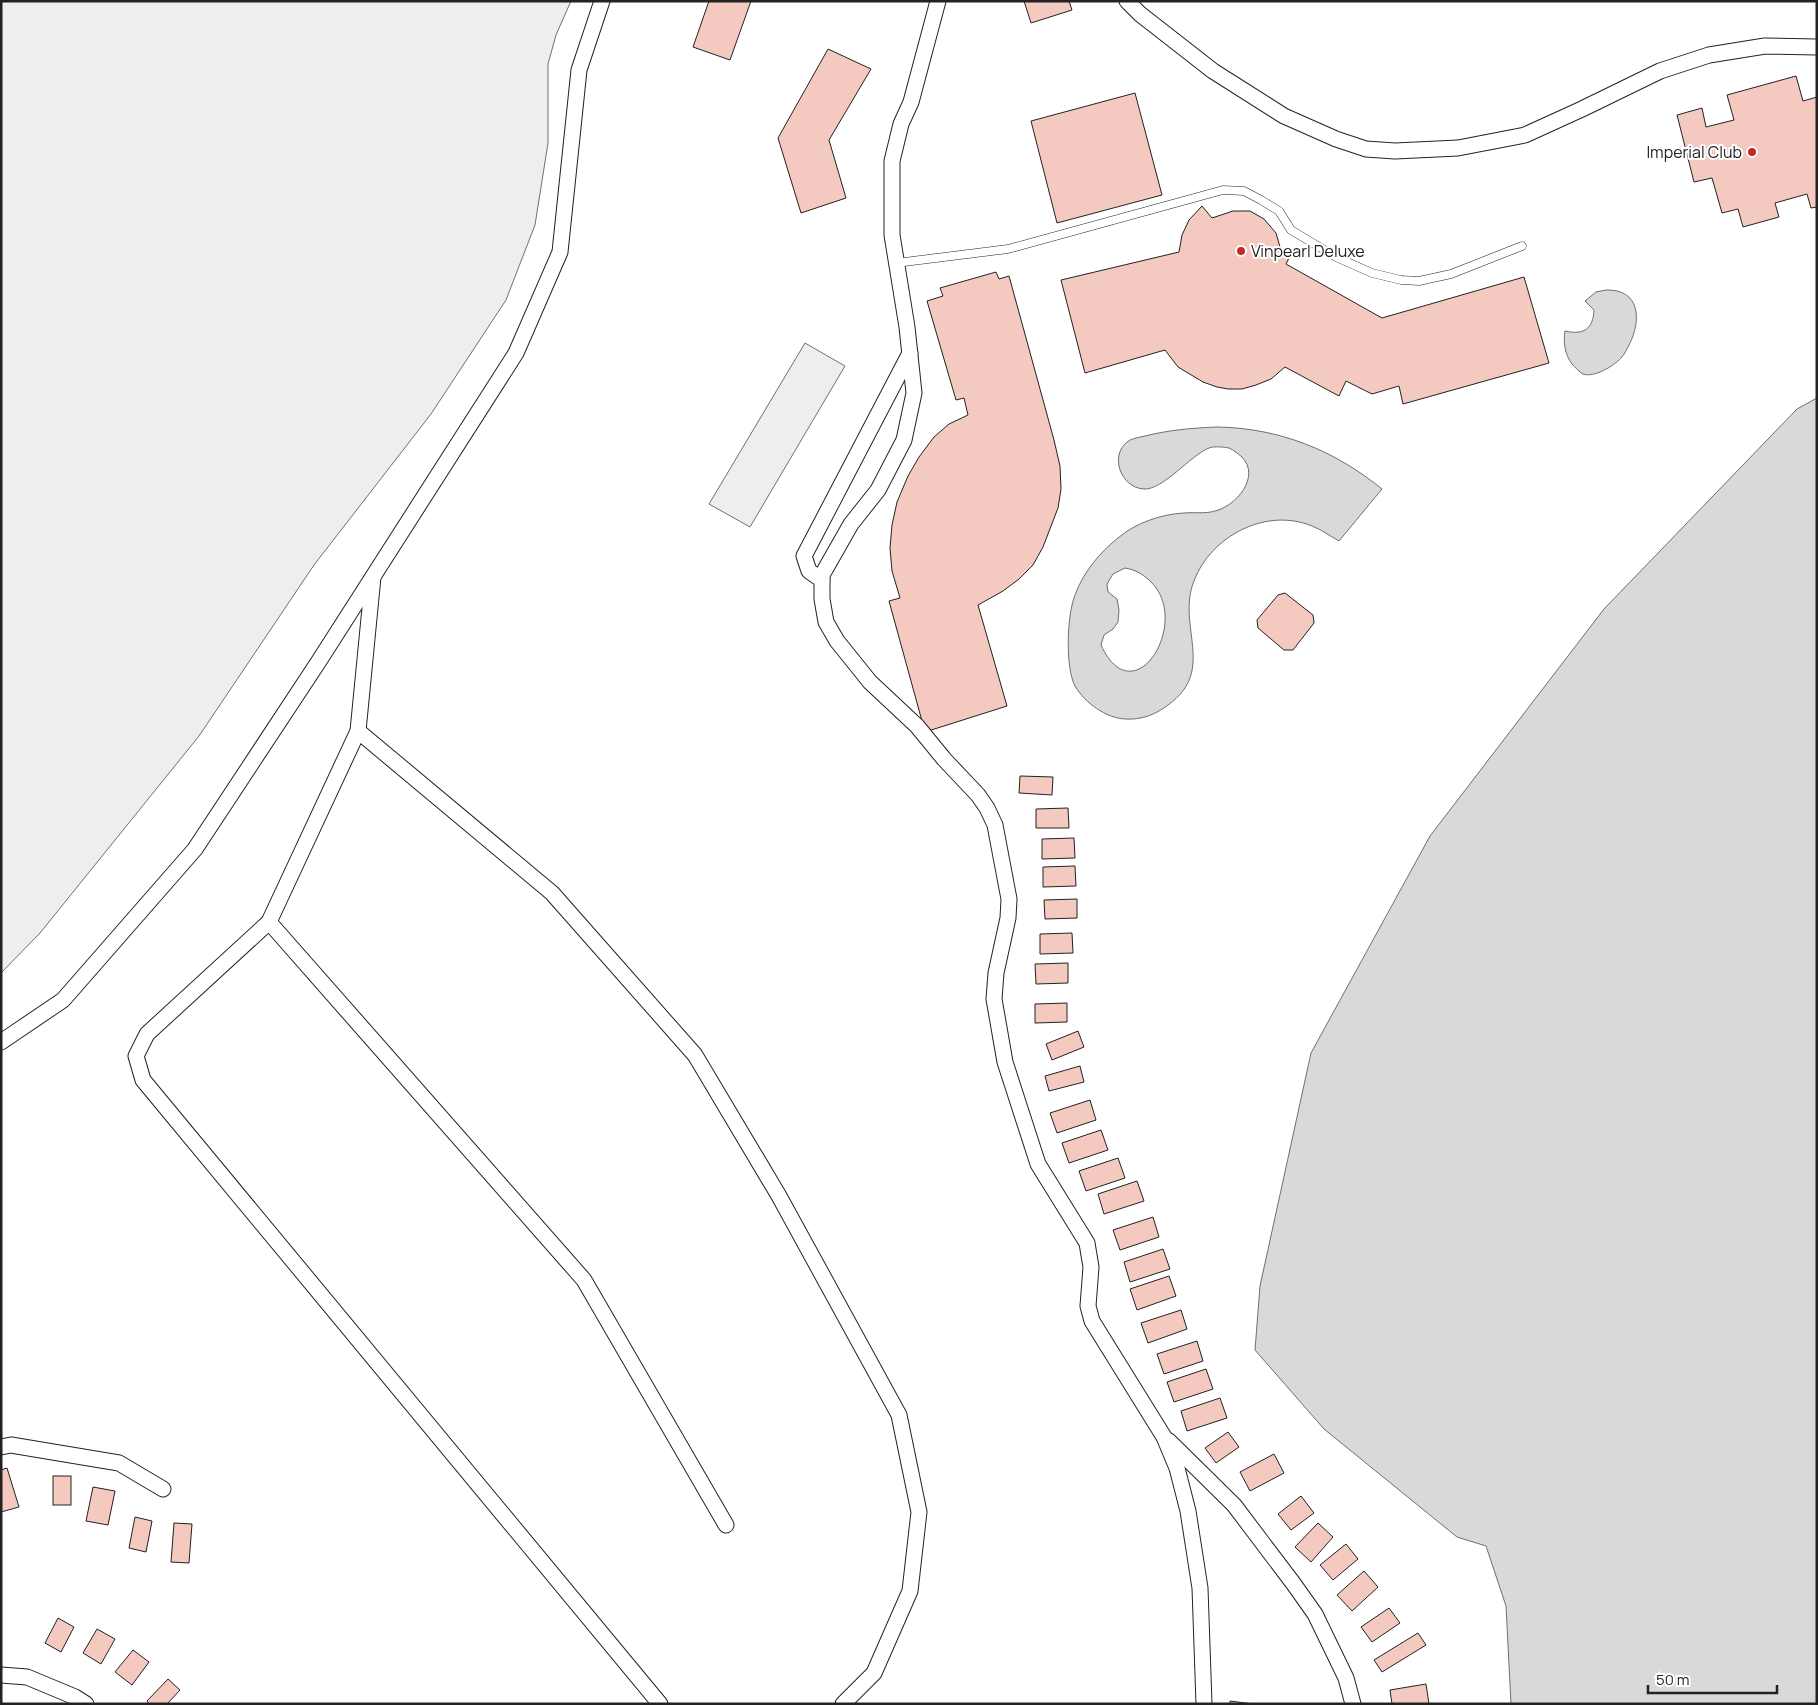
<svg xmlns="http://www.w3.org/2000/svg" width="1818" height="1705" viewBox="0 0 1818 1705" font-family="Manrope,sans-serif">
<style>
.green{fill:#eee;stroke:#6f6f6f}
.water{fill:#d9d9d9;stroke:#6f6f6f;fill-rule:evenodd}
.building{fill:#f3c9c0;stroke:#222}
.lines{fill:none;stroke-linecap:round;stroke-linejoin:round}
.lane-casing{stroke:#222;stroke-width:9}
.street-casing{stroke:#222;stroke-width:17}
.lane{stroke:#fff;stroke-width:8}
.street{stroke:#fff;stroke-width:15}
.poi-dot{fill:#c62828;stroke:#fff;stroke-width:2}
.labels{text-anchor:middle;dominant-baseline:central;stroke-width:4;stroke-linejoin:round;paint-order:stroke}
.poi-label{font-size:16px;fill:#222;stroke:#fff;text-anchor:end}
</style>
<rect width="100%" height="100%" fill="#fff"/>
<g class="green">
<path d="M1,1h570l-15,34 -8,29v79l-13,82 -29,75 -75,114 -117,151 -115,171 -159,197 -39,40z"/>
<path d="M805,343l40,23 -95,161 -41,-23z"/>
</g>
<g class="water">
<path d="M1606,290c34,-1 36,30 23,55 -2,4 -5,10 -8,13 -7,8 -27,20 -38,16 -4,-2 -8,-7 -11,-10 -7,-9 -9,-22 -7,-33 18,4 28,-1 29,-21l-9,-9 11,-9z"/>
<path d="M1817,398v1306h-306l-5,-98 -20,-60 -29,-9 -133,-108 -69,-79 5,-64 51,-233 119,-217 174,-227 193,-200z"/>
<path d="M1217,427c62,1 117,23 165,62l-43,52c-9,-5 -17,-11 -27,-15 -46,-19 -101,10 -118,55 -18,45 23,89 -26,124 -13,10 -27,15 -43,14 -19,-1 -40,-16 -50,-33 -10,-19 -8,-71 0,-91 8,-22 24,-42 43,-57 17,-15 44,-24 66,-25 11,-1 21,1 31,-2 21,-5 46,-34 27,-54 -4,-3 -8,-7 -13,-9 -5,-1 -15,-2 -20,0 -18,7 -46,42 -65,41 -24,-1 -36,-36 -14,-49 4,-2 11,-3 15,-4 24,-6 47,-8 72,-9zM1125,568c11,2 18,6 26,14 41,40 -17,135 -50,63l3,-10 9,-6 5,-7 1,-12 -2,-11 -9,-7 -1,-8 6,-10z"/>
</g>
<g class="building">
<path d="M709,1h42l-21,59 -37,-13z"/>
<path d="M1024,1h45l3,9 -41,13z"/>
<path d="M828,49l43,20 -42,71 17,58 -45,15 -23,-75z"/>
<path d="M1796,76l7,25 14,-4v110l-6,1 -4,-14 -32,9 4,14 -36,10 -5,-18 -16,4 -10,-35 -18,4 -17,-67 25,-7 4,19 28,-7 -7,-25z"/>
<path d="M1135,93l27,102 -105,28 -26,-102z"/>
<path d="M1202,206l10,12 21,-7h17l14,8 12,14 4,14 11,7 -5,10 96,54 142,-41 25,86 -146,41 -4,-18 -27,8 -26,-13 -7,15 -54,-29 -14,12 -15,6 -14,4h-14l-11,-2 -14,-5 -25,-15 -13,-17 -80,23 -24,-93 118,-28 3,-17 7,-15z"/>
<path d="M996,272l3,7 10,-3 45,164 6,26 1,23 -3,19 -15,39 -10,18 -14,14 -16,12 -25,14 29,101 -82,26 -36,-131 11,-3 -8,-27 -2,-23 2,-23 5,-23 11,-26 11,-19 15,-20 15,-13 19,-9 -4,-17 -8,2 -29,-99 16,-5 -3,-8z"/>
<path d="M1285,593l28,22 1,8 -21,27h-9l-26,-22 -1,-8 21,-25z"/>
<path d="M1020,776l33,1 -1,18 -33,-2z"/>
<path d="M1068,808l1,20h-33v-19z"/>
<path d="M1074,838l1,20 -33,1v-20z"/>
<path d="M1075,866l1,20 -33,1v-20z"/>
<path d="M1077,899v19l-32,1 -1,-19z"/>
<path d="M1072,933l1,20 -33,1v-20z"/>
<path d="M1068,963v20l-32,1 -1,-20z"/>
<path d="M1067,1003v19l-32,1v-19z"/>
<path d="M1078,1031l6,16 -32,13 -6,-16z"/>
<path d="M1080,1066l4,16 -35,9 -4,-15z"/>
<path d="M1090,1100l6,20 -39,13 -7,-20z"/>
<path d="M1101,1130l7,20 -39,13 -7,-20z"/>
<path d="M1118,1158l7,20 -39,13 -7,-20z"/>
<path d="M1137,1181l7,20 -40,13 -6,-20z"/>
<path d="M1153,1217l6,20 -39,13 -7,-20z"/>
<path d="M1163,1249l7,20 -40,13 -6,-20z"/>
<path d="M1169,1276l7,20 -39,14 -7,-21z"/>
<path d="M1181,1310l6,19 -39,14 -7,-20z"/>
<path d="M1197,1341l6,20 -39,13 -7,-20z"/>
<path d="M1206,1369l7,20 -39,13 -7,-20z"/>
<path d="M1220,1398l7,20 -40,13 -6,-20z"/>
<path d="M1228,1432l11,15 -23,16 -11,-15z"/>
<path d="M1274,1454l10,19 -34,18 -10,-19z"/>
<path d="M7,1468l12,39 -18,5v-42z"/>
<rect x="53" y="1476" width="18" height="29"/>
<path d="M93,1487l22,4 -7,34 -22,-4z"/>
<path d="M1301,1496l13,17 -23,17 -13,-16z"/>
<path d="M135,1517l17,4 -6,31 -17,-4z"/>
<path d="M174,1523l18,1 -3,39 -18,-1z"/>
<path d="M1318,1523l15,14 -22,25 -16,-15z"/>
<path d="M1346,1544l12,15 -25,21 -13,-15z"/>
<path d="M1364,1571l14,16 -26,24 -15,-16z"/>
<path d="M1389,1608l11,15 -28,19 -11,-15z"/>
<path d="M58,1618l16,9 -13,25 -16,-9z"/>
<path d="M97,1629l18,10 -14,25 -18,-11z"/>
<path d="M1418,1633l8,12 -44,27 -8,-12z"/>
<path d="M133,1650l16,12 -17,23 -17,-13z"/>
<path d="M168,1679l12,11 -13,14h-18l-2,-3z"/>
<path d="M1426,1684l3,20h-37l-2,-14z"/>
<path d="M1230,1701l23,3h-23z"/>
</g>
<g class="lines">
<defs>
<path id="lane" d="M896,263l112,-14 215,-59 21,1 17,9 18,11 12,19 45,27 36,16 29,7 18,1 32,-7 71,-28"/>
<g id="street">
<path d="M938,1l-27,101 -10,22 -9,37v74l15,92 7,66 -10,47 -26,50 -27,34 -29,51v24l4,23 11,19 33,41 47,44 27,33 34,36 9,13 8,17 14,74 -1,19 -12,55 -2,26 11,63 33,102 49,79 4,24 -3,39 4,15 72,116 13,31 11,43 12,77 4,116"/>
<path d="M1127,1l13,13 73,57 71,45 52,23 30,10 29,2 63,-3 67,-13 57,-26 78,-38 49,-16 56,-9 52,1"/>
<path d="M373,577l-15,154 -89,191 -122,112 -11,22 7,24 517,624"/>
<path d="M822,580l-13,-9 -5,-15 106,-203"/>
<path d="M358,731l194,162 143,162 84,141 120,219 20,97 -9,79 -36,82 -31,31"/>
<path d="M269,922l315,358 142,245"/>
<path d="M1,1042l62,-42 132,-151 124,-188 197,-308 44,-101 19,-182 23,-69"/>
<path d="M1169,1441l65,64 59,78 22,31 31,64 7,26"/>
<path d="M1,1447l10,-2 108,18 44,26"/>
<path d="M1,1675l26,2 48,20 11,7"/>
</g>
</defs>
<use href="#lane" class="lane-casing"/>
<use href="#street" class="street-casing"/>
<use href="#lane" class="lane"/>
<use href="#street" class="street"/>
</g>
<g class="poi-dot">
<circle cx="1752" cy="152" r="5"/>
<circle cx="1241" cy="251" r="5"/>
</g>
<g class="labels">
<g class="poi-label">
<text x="1742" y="152">Imperial Club</text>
<text x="1251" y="251" text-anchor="start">Vinpearl Deluxe</text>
</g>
</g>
<rect width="1818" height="1705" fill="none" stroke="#222222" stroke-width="5"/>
<path d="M1648 1685v8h129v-8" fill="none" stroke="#222222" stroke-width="2.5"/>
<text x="1656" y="1685" font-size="15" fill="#222222" stroke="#ffffff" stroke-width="4" paint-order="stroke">50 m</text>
</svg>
